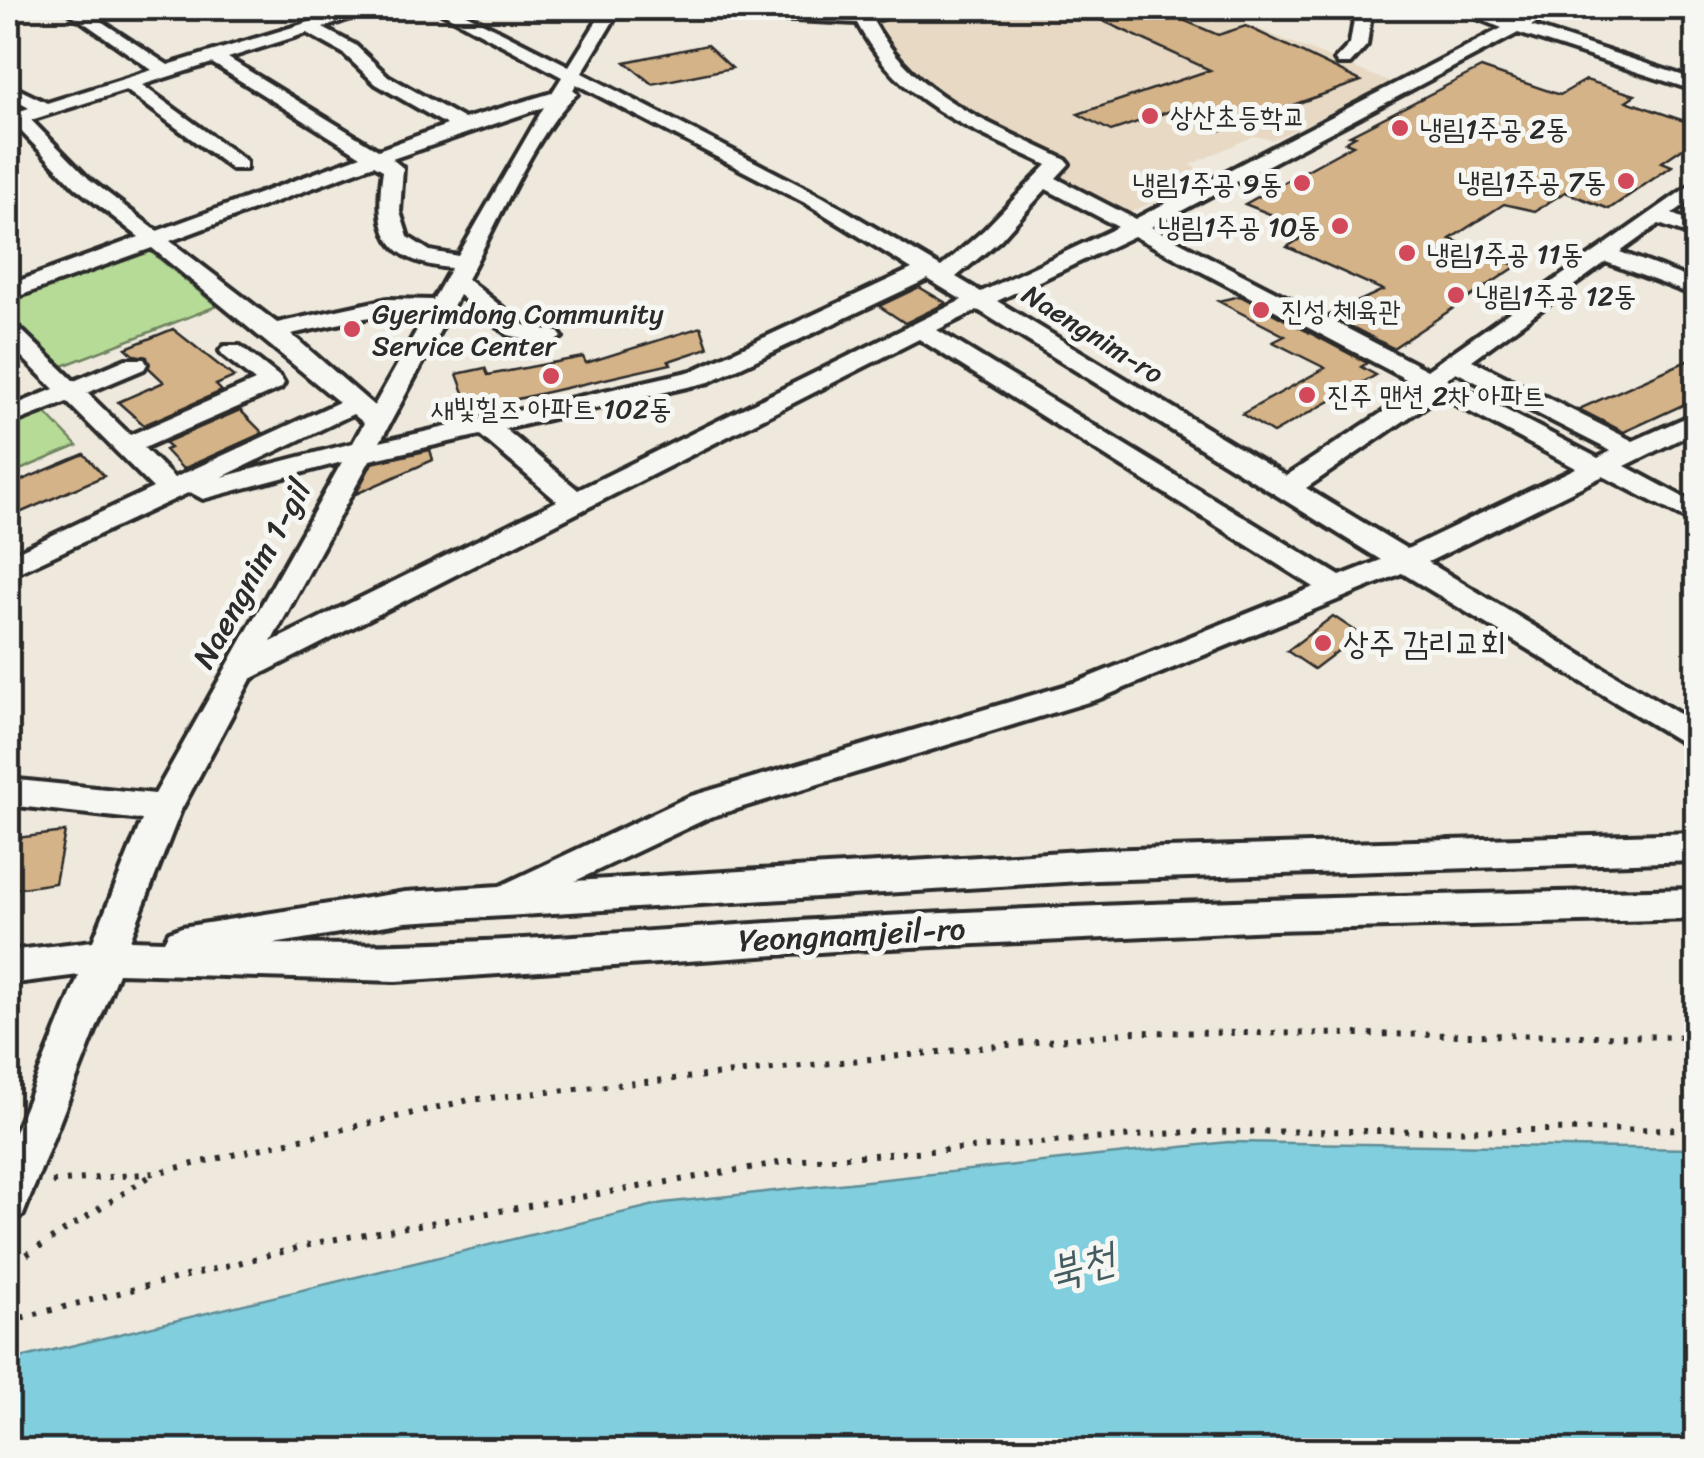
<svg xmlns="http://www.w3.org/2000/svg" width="1704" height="1458" viewBox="0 0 1704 1458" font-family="Sriracha,'Poor Story',sans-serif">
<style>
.built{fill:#e7d9c4}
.green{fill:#b5db97;stroke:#708361;stroke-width:2.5}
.water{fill:#80cede;stroke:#5e8d96;stroke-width:2.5}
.building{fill:#d5b388;stroke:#2b2b2b;stroke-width:2.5}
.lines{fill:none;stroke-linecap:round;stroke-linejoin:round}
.minor-casing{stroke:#2b2b2b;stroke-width:8}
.path{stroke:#2b2b2b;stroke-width:6;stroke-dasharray:4 10;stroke-linecap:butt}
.minor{fill:#f6f6f2;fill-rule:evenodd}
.poi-dot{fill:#d1495b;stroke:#f6f6f2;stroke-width:4}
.labels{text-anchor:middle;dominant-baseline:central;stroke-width:10;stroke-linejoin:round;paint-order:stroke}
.far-poi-label{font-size:28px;fill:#2b2b2b;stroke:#f6f6f2;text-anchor:start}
.far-street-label{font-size:28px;fill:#2b2b2b;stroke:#f6f6f2}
.street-label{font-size:32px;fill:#2b2b2b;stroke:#f6f6f2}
.poi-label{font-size:32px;fill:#2b2b2b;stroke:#f6f6f2;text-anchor:start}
.near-water-label{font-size:42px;font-style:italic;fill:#445c61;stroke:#f6f6f2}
</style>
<rect width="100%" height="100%" fill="#efe9dd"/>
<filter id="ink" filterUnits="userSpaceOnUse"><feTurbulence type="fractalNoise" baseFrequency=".01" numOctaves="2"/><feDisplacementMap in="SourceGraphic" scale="20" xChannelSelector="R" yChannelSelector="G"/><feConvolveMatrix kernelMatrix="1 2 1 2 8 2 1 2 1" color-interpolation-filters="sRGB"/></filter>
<g filter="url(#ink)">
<path class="built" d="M932,8h243l38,15 18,-5 163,66 -122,56 -18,-4 -64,29 19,10 -84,40 -72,-35 18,-18 -134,-65 -47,-42 -15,-35z"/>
<g class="green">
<path d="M145,247l72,59 -157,61 -52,-55v-15z"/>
<path d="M41,408l36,38 -69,29v-53z"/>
</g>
<path class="water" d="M1228,1142l468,7v301h-1688v-89l655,-158z"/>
<g class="building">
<path d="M1075,8h80l63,27 28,-9 115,55 -145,51 -43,-22 -62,21 -33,-17 132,-44z"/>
<path d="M707,45l25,23 -80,16 -27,-22z"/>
<path d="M1481,68l79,27 26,-15 49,15 -9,6 70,24v14l-34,23 10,4 -63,43 -44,-17 -30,19 -31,-7 -54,35 67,27 -124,82 -64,-33 54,-25 -96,-43 25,-16 -67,-27 108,-59 -8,-3 10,-6 -5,-1z"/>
<path d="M919,287l27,16 -41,20 -26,-17z"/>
<path d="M1240,296l127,67 -6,4 15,8 -103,58 -31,-19 83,-46 -52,-26 12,-6 -67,-35z"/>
<path d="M701,327l7,21 -39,13 2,3 -171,39 3,7 -30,7 -16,-43 28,-6 3,7 95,-18 3,6z"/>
<path d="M173,329l61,48 -18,8 6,6 -78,34 -26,-23 46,-20 -15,-14 -2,-11 -13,-2 -8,-7z"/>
<path d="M1696,357v42l-72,33 -45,-23z"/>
<path d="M240,410l23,23 -80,36 -18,-19 5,-2 -6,-5z"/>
<path d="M430,450l3,10 -77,34 16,-31z"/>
<path d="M84,454l20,22 -96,42v-32z"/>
<path d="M1333,616l27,18 -46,35 -27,-18z"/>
<path d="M65,832l-10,51 -47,7v-51z"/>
</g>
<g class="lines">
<defs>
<g id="minor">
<path d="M63,8h18l87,57 187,-57h23l-55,20 32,17 33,31 76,43 88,-26 10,-16 -128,-69h20l115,58 36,-58h16l-39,65 241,124 118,70 43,-37 63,-65c-80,-39 -146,-59 -190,-142l-208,-10 -8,-5 222,5 55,-5 -45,13c43,78 117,101 193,139l3,4 -13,14 79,41 367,-191 -50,-20h23l40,13 26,-13h19l-29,18 165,54v11l-178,-58 -367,194 276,143 269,-189v15l-24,18 24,10v13l-37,-13 -39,28 76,29v15l-90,-34 -134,98 161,81 63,-28v18l-71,35 71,38v20l-93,-48 -175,86 268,162v27l-294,-178 -304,126 -388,118 -135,64 522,-31 599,-17v28l-599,19 -692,42 -132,22c192,5 383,-15 575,-26 282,-16 565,-23 848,-29v30l-423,11 -424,20 -453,31 -278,-8 -95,242 -15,6v-72l71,-174 -71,9v-33l85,-10 49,-121 -134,-15v-26l147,15 187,-332 -139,37 -13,-7 -182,85v-21l145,-68 -86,-86 -59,23v-17l46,-19 -46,-46v-20l8,2 58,56 52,-22h18l3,5 -3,5 -57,24 43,42 125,-54 -31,-25 -4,-5 4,-5h16l41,32 3,5 -3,5 -137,60 30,30 165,-76 -187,-154 -144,52v-15l131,-48 -64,-50 -60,-62 -7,2v-12l21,-7 -21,-12v-12l39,19 105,-33zM307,33l36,20 33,31 71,41 -69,25 -150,-92zM212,63l149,93 -204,75 -68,-52 -58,-59 95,-30 106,79h14v-8l-104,-76zM576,84l233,121 103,64 -220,102 -312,71 79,-147 49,40 42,9 12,-7 -4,-5 -34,-7 -57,-46c27,-48 70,-151 110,-185l-4,-4zM544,107l-86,149 -28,-5 -22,-14 -8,-25 3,-44 -11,-9zM374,165l9,5c-9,61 2,92 68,98l-18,32 -45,-1 -111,24 -107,-82zM1046,189l72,38 -137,65 -25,-15 44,-37zM1134,236l287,151 -135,89 -289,-175zM928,279l34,21 -384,190 -73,-61 204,-47zM978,310l403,250 -41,16 -403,-246zM388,313l38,1 -52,92 -83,-72zM919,339l395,248 -237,95 -389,115 -188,89 -95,6 -223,35 -13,5 -5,9 -34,-1 51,-130 70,-131zM1456,372l155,79 -13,7 -152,-79zM1440,396l136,72 -169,81 -101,-61zM353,414l11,9 -11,20 -131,34zM480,435l77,66 -286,141 99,-182z"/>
<path d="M1356,8h16l-5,37 -17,19h-12l-3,-4 15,-16z"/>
</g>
</defs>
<use href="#minor" class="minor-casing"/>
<g class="path">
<path d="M52,1182l103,-9 314,-73 666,-68 561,5"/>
<path d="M15,1262l137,-87"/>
<path d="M8,1321l317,-80 465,-80 401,-29 505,-3"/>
</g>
<use href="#minor" class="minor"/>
</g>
</g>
<g class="poi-dot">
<circle cx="1150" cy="116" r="10"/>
<circle cx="1400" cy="128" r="10"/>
<circle cx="1626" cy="181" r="10"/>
<circle cx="1302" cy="183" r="10"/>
<circle cx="1340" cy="226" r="10"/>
<circle cx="1407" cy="253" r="10"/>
<circle cx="1456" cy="295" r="10"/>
<circle cx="1261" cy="310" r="10"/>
<circle cx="352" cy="329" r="10"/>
<circle cx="551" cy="376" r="10"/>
<circle cx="1307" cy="395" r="10"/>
<circle cx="1323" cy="643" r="10"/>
</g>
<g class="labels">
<g class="far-poi-label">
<text x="1170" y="116">상산초등학교</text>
<text x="1420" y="128">냉림1주공 2동</text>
<text x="1606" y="181" text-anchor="end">냉림1주공 7동</text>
<text x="1282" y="183" text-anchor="end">냉림1주공 9동</text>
<text x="1320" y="226" text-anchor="end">냉림1주공 10동</text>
<text x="1427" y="253">냉림1주공 11동</text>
<text x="1476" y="295">냉림1주공 12동</text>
<text x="1281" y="310">진성 체육관</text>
<text x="372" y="313">Gyerimdong Community<tspan x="372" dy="32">Service Center</tspan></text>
<text x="1327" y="395">진주 맨션 2차 아파트</text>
<text x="551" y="408" text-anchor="middle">새빛힐즈 아파트 102동</text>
</g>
<g class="far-street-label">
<text transform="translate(1093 334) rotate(32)">Naengnim-ro</text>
</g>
<g class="street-label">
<text transform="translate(252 574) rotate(-61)">Naengnim 1-gil</text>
<text transform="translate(852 935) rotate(-3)">Yeongnamjeil-ro</text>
</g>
<g class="poi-label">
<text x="1343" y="643">상주 감리교회</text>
</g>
<g class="near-water-label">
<text transform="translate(1081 1265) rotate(-15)">북천</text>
</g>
</g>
<rect width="1704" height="1458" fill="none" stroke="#f6f6f2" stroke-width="40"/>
<rect x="20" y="20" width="1664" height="1418" fill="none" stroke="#2b2b2b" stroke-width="4" filter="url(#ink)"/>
</svg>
